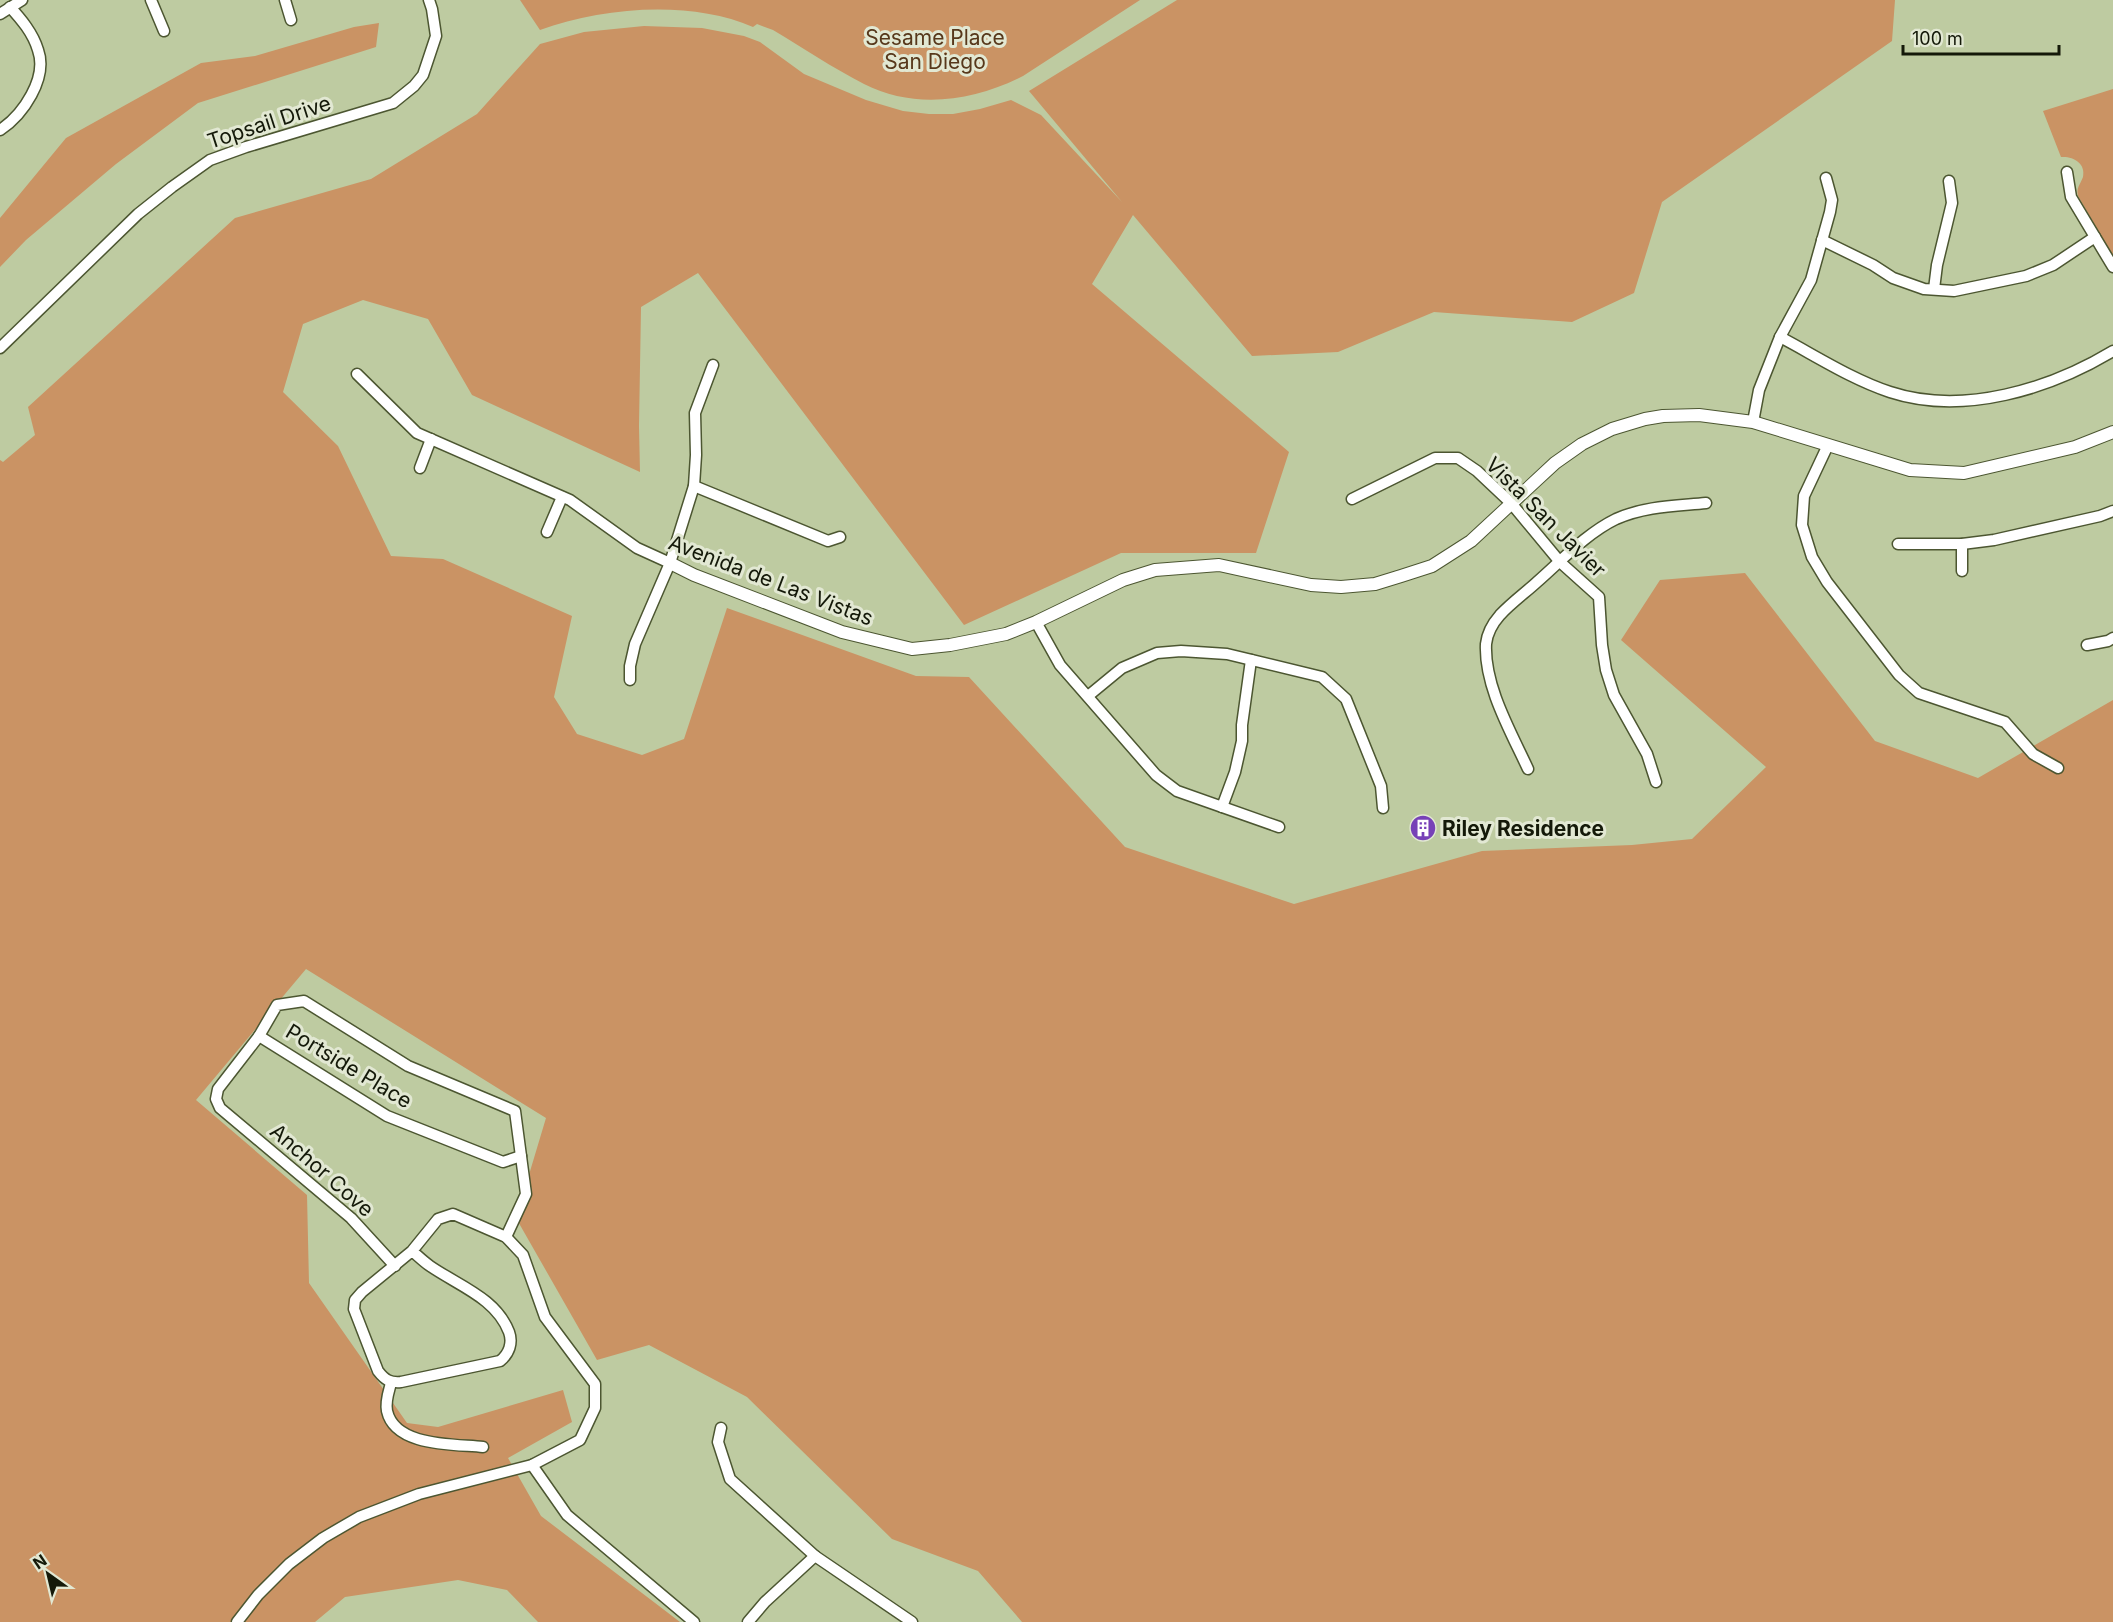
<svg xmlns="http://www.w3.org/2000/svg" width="2113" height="1622" viewBox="0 0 2113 1622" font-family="Inter,sans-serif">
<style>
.green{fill:#ca9364}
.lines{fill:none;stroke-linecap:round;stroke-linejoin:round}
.minor-casing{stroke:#4c5631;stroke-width:13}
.tertiary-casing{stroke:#4c5631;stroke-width:14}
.minor{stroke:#fff;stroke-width:10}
.tertiary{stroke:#fff;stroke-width:12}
.labels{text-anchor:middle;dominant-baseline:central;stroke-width:6;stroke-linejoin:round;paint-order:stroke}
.park-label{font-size:21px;fill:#57381b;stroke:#e2e8d3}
.street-label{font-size:21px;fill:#141909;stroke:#e2e8d3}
.poi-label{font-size:21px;font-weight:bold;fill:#141909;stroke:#e2e8d3;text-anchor:start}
</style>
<rect width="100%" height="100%" fill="#becba1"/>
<g class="green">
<path d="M520,0h620l-117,76c-49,25 -108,34 -159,8 -31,-16 -61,-36 -91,-54l-16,-6 -4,3c-62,-27 -150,-20 -213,3z"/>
<path d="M1177,0h718l-3,41 -230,161 -28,91 -62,29 -138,-10 -96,40 -86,4 -119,-141 -41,69 197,168 -33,101h-135l-157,72 -266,-352 -57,34 -2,119 1,46 -168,-77 -44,-76 -65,-19 -60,24 -20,68 55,54 53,110 52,3 129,57 -18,81 23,37 65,21 42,-16 43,-131 189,68 53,1 156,170 169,57 188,-53 150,-6 60,-6 74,-72 -145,-127 39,-60 85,-7 130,168 103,37 135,-78v922h-1091l-44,-51 -86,-32 -145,-142 -98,-52 -52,15 -81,-142 30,-100 -240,-149 -110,131 111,95 2,88 98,140 31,4 125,-37 9,32 -64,36 33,58 139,106h-142l-31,-32 -49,-10 -113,17 -30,25h-315v-1162l3,2 32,-27 -7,-28 207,-189 136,-39 106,-65 63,-70 44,-12 60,-6 58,2 42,8 16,6 44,32 62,26 37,11 26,3h24l27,-5 31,-9 30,15 81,87 -93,-111z"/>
<path d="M379,23l-3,24 -178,56 -82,61 -90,76 -26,27v-49l66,-80 135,-75 54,-7 99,-29z"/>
<path d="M2113,89v167l-35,-60c-2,-8 2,-11 5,-19 3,-14 -10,-21 -22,-20l-18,-46z"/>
</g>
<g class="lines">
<defs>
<g id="minor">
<path d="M151,0l13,31"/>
<path d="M285,0l6,20"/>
<path d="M0,14l22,-14"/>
<path d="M0,130c23,-15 48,-52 38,-80 -5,-17 -17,-31 -28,-43"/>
<path d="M2067,172l4,25 42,70"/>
<path d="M1822,240l51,25 20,13 31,11 30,2 72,-15 27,-11 42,-28"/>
<path d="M1934,289l3,-24 15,-62 -3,-22"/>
<path d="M1780,337c36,19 71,42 110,55 73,24 160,-3 223,-41"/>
<path d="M0,348l138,-134 34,-27 38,-27 36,-13 147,-44 21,-17 9,-11 13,-39 -4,-27 -3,-9"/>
<path d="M357,374l60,59 153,67 67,48 33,15"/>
<path d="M1753,422l6,-32 21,-53 31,-57 19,-68 2,-12 -6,-22"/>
<path d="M1828,445l-24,51 -2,29 10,32 15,25 72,93 20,18 86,29 28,32 25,14"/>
<path d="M420,468l11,-29"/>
<path d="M694,486l134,55 12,-4"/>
<path d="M1352,499l83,-41h23l19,13 34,32 49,59 39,35 3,48 4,25 8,25 33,59 9,28"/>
<path d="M547,532l15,-35"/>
<path d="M1898,544h64l32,-4 106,-24 13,-5"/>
<path d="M1962,571v-27"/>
<path d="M1036,622l24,43 96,110 21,16 102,36"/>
<path d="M2087,645l21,-4 5,-3"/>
<path d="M630,680v-14l5,-22 35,-81 24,-77 2,-31 -1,-42 18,-48"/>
<path d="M1088,696l34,-28 35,-15 24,-2 46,3 95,23 24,22 35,87 2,22"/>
<path d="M1528,769c-17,-37 -44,-83 -42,-125 1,-10 7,-21 14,-29 11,-12 25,-22 37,-33 25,-22 50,-49 79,-63 29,-13 60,-13 90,-16"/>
<path d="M1222,807l13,-35 7,-31v-16l9,-65"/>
<path d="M259,1036l128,80 116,46 18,-6"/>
<path d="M395,1266l-44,-48 -131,-110 -4,-9 2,-10 41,-53 18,-31 27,-4 104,65 107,45 11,83 -20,43"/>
<path d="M391,1383c-2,8 -6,18 -4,28 8,36 67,33 96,36"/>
<path d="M721,1428l-3,14 12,37 85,77 97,66"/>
<path d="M532,1465l35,50 127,107"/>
<path d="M237,1622l21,-27 31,-31 34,-26 36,-21 60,-23 113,-29 48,-25 15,-32v-24l-50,-67 -22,-62 -17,-18 -53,-23 -15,5 -26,32 -50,41 -7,8 -1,9 24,62c7,9 12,12 23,11l99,-21c9,-7 13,-18 9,-29 -13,-34 -50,-46 -79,-66 -6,-4 -12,-10 -18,-15"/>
<path d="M748,1622l17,-20 50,-46"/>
</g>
<path id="tertiary" d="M670,563l24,12 148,57 70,17 38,-4 56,-11 30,-12 87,-42 32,-10 64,-5 92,20 30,2 34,-3 26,-8 31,-10 39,-25 84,-78 27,-19 30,-15 33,-10 18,-3 36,-1 54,7 157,48 54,3 111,-26 38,-15"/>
</defs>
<use href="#minor" class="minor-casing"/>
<use href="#tertiary" class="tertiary-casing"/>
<use href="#minor" class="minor"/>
<use href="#tertiary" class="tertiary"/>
</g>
<defs>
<symbol id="building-disc" viewBox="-11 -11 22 22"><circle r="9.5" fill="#7741b7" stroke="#e2e8d3"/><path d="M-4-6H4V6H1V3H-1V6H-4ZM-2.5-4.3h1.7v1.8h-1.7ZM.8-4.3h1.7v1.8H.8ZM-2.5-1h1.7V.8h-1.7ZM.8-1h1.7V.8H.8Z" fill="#fff"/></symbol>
</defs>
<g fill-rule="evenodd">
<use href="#building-disc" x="1408" y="813" width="30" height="30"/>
</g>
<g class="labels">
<g class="park-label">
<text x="935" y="37">Sesame Place<tspan x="935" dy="24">San Diego</tspan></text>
</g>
<g class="street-label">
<text transform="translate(269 122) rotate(-18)">Topsail Drive</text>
<text transform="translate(1546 517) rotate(45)">Vista San Javier</text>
<text transform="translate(771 580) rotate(21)">Avenida de Las Vistas</text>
<text transform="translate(349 1066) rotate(31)">Portside Place</text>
<text transform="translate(322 1170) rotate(41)">Anchor Cove</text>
</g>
<g class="poi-label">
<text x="1442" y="828">Riley Residence</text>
</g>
</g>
<g transform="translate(48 1574) rotate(326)" stroke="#e2e8d3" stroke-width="4.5" paint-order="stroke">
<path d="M0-4.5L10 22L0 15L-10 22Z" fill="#141909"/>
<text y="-9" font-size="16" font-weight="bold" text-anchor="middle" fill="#141909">N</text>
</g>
<path d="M1903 45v9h156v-9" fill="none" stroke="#141909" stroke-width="3"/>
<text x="1912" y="45" font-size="18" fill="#141909" stroke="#e2e8d3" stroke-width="4.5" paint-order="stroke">100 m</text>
</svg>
